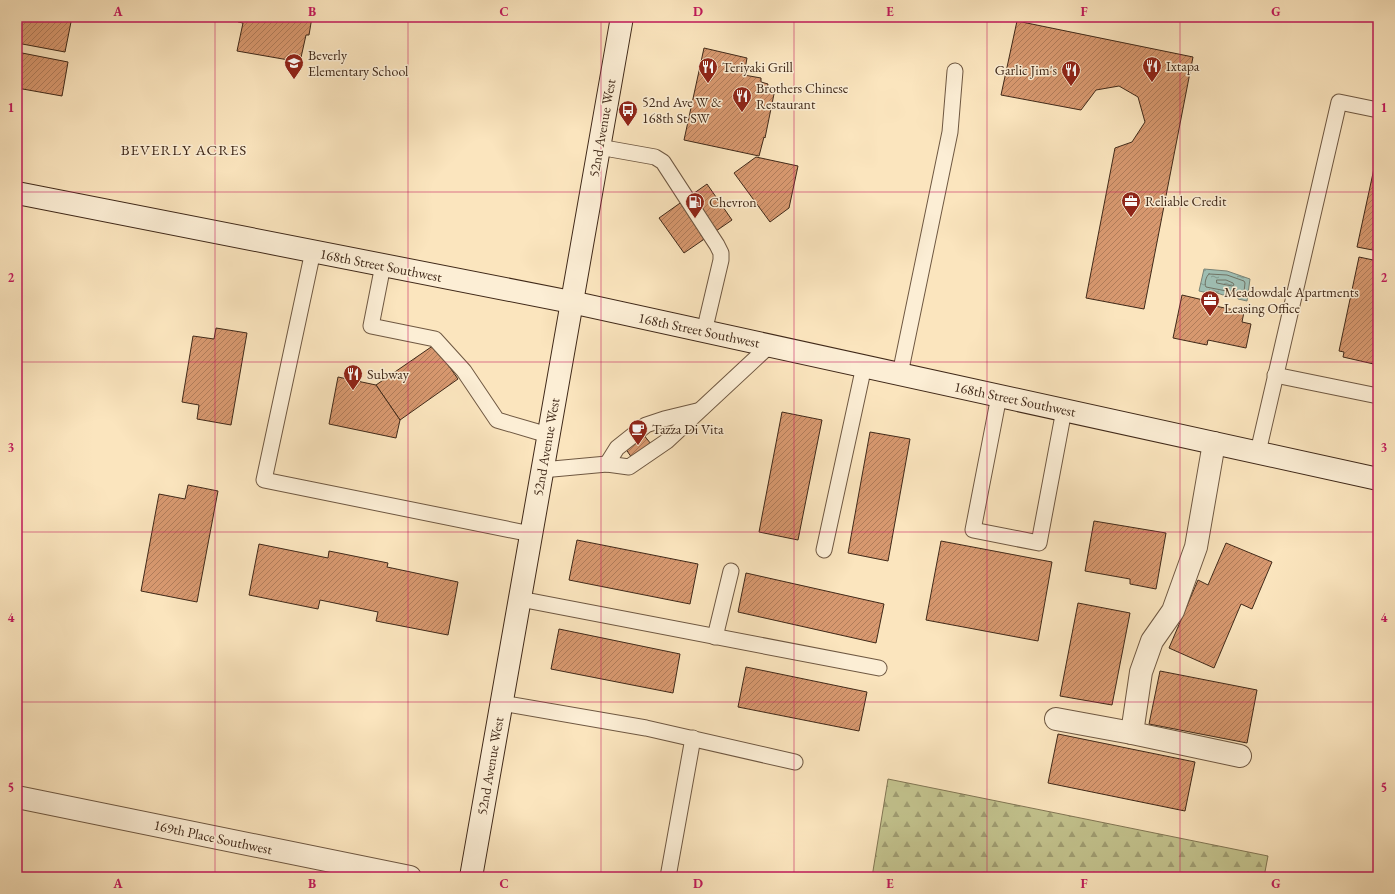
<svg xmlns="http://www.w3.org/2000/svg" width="1395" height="894" viewBox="0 0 1395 894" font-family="'EB Garamond',serif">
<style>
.forest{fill:url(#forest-firs);stroke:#827654}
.water{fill:url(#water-ripples);stroke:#798376}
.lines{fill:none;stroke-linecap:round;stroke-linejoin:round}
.shore{stroke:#707466;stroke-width:1}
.building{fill:url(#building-hatch);stroke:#402919}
.lane-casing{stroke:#6f5842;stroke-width:17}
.street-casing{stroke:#6f5842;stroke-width:24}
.secondary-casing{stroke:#402919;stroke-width:24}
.lane{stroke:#fceed5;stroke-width:15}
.street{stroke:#fceed5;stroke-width:22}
.secondary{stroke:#fceed5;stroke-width:22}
.grid{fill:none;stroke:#c2185b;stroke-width:1;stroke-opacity:0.55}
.labels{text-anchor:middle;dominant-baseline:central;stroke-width:3;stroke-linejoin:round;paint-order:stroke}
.poi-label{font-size:14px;fill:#402919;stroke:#fceed5;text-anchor:start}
.street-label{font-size:14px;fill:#402919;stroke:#fceed5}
.neighbourhood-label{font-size:15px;letter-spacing:1px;fill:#402919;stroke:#fceed5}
.neatline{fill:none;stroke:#c2185b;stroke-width:1.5}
.grid-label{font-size:13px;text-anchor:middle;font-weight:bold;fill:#c2185b}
</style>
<defs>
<pattern id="forest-firs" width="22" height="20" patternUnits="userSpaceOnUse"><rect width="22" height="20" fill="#c3c38e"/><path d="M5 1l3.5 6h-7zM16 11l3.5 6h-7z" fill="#a09e73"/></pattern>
<pattern id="water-ripples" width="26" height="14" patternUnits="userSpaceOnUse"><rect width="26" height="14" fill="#9fbfb4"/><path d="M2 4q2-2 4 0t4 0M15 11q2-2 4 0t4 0" fill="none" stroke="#839b92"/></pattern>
<pattern id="building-hatch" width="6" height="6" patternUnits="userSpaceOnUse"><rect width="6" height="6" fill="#d7986f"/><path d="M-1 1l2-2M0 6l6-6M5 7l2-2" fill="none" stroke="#b07c5a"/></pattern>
</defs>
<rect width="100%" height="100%" fill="#fbe5be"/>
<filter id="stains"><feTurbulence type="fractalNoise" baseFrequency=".005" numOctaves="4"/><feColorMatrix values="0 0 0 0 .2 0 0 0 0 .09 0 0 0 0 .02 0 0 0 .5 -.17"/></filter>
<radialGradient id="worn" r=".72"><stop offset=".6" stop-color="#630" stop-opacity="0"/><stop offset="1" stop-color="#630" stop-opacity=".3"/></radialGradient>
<path class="forest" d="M888,779l380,77 -4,21h-392z"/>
<path class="water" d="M1204,269l23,2 23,8 -3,22 -9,-2v-3l-15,-1 -14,-5 -1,3 -9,-2z"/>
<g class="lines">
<g class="shore">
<path d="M1209,274l18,1 17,6 1,2 -1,9 -2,2 -36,-7c-2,-3 0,-11 3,-13z"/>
<path d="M1217,280h9l7,3 1,2 -2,1 -15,-3z"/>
</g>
</g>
<g class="building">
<path d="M17,17h55l-7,35 -48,-9z"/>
<path d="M239,17h73l-3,18h-3l-6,27 -63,-11 6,-28 -5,-1z"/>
<path d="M1017,21l176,36 -49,252 -58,-11 29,-150 17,-6 13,-20 -7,-25 -19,-11 -23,4 -15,20 -80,-15z"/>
<path d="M704,48l43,10 -3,17 17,3v4l7,2 -2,8 8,2 -9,44 -1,-1 -5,19 -75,-16z"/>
<path d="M17,52l51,10 -6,34 -45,-8 1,-6h-1z"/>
<path d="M1378,150v101l-21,-4z"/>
<path d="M756,157l42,9 -9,42 -19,14 -36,-49z"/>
<path d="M707,184l25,36 -48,33 -25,-35z"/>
<path d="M1359,257l19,4v104l-35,-8 1,-5 -5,-1z"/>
<path d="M1182,295l34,8 -1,3 29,6 -2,10 9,2 -5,24 -38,-8 -1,5 -34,-7z"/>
<path d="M216,328l31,5 -16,92 -34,-6 2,-14 -17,-3 11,-66 21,3z"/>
<path d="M434,345l24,34 -58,41 -24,-35z"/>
<path d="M338,377l38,8 24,35 -4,18 -67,-14z"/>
<path d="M782,412l40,8 -24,120 -39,-8z"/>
<path d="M870,432l40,7 -22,122 -40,-8z"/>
<path d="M643,434l8,10 -19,14 -7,-10z"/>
<path d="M188,485l30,6 -21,111 -56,-11 18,-97 26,5z"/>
<path d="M1094,521l72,12 -10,56 -26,-5v-5l-45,-8z"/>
<path d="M577,540l121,24 -8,40 -121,-24z"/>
<path d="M941,541l111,21 -14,79 -112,-21z"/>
<path d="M1226,543l46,19 -20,47 -11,-5 -27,64 -45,-20 29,-68 10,5z"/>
<path d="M259,544l69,14 1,-7 59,12 -1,4 71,15 -10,53 -72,-14 2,-9 -58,-12 -2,9 -69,-14z"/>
<path d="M746,573l138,31 -8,39 -138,-31z"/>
<path d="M1078,603l52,10 -18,92 -52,-9z"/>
<path d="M559,629l121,25 -7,39 -122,-24z"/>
<path d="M746,667l121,25 -8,39 -121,-24z"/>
<path d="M1160,671l97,19 -10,53 -98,-19z"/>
<path d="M1058,734l137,28 -10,49 -137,-28z"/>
</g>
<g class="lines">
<defs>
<g id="lane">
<path d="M599,147l56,10 8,5 54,83 4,8v7l-17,72"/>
<path d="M313,251l-49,229 267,54"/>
<path d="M383,265l-12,61 64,13 29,32 33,49 51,15"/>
<path d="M900,374l50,-242 5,-61"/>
<path d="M1275,375l103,21"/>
<path d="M999,396l-26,134 66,13 25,-133"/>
<path d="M1258,452l81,-350 39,8"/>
<path d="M607,464l10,-16 29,-23 18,-6 33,-8"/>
<path d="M542,470l65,-6 22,3 38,-26 102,-95"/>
<path d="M824,550l40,-184"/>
<path d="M520,599l359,69"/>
<path d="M715,637l16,-66"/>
<path d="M501,703l145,25 149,34"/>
<path d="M668,877l25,-139"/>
</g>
<g id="street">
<path d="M1056,719l76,14 108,23"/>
<path d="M1132,733l9,-61 11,-31 21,-30 23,-64 18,-104"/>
<path d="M17,797l393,80"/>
</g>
<g id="secondary">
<path d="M17,193l554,109 807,177"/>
<path d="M471,877l151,-860"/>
</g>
</defs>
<use href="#lane" class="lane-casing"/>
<use href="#street" class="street-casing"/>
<use href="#secondary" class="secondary-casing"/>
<use href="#lane" class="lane"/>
<use href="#street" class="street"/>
<use href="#secondary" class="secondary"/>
</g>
<path class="grid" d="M215,17v860M408,17v860M601,17v860M794,17v860M987,17v860M1180,17v860M17,192h1361M17,362h1361M17,532h1361M17,702h1361"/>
<defs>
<symbol id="school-pin" viewBox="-11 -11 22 30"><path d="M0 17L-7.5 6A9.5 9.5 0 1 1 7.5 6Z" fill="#8f2418" stroke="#fceed5"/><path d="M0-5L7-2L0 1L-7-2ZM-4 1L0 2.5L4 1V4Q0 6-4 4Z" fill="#fff"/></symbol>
<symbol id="restaurant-pin" viewBox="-11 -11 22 30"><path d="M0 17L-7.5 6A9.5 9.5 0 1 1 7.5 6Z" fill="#8f2418" stroke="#fceed5"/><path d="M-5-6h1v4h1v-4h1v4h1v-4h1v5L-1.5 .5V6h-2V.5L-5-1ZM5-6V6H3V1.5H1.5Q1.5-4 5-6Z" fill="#fff"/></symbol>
<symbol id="bus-pin" viewBox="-11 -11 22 30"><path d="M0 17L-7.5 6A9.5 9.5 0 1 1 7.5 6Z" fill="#8f2418" stroke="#fceed5"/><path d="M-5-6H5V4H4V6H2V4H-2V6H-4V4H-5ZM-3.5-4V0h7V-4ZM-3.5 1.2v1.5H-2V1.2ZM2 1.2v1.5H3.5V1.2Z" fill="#fff"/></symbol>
<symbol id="office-pin" viewBox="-11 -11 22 30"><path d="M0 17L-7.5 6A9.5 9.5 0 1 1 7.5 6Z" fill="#8f2418" stroke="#fceed5"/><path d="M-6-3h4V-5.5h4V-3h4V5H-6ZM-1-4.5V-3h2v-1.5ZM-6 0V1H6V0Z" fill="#fff"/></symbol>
<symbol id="fuel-pin" viewBox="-11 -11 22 30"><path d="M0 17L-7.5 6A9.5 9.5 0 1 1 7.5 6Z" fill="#8f2418" stroke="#fceed5"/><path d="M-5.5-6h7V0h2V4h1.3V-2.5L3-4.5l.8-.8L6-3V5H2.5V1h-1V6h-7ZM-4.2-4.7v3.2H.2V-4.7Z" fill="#fff"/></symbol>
<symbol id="cafe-pin" viewBox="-11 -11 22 30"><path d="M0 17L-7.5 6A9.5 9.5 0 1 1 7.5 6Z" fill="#8f2418" stroke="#fceed5"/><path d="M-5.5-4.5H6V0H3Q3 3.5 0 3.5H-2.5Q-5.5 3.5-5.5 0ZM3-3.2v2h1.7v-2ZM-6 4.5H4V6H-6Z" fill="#fff"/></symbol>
</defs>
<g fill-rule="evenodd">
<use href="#school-pin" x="283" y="52" width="22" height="30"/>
<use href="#restaurant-pin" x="1141" y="55" width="22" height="30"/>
<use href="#restaurant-pin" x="697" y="56" width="22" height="30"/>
<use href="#restaurant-pin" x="1060" y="59" width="22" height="30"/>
<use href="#restaurant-pin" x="731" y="85" width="22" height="30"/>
<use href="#bus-pin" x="617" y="99" width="22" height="30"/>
<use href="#office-pin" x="1120" y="190" width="22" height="30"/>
<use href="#fuel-pin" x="684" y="191" width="22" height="30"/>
<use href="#office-pin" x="1199" y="289" width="22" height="30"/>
<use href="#restaurant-pin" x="342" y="363" width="22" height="30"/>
<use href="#cafe-pin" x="627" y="418" width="22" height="30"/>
</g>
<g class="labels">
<g class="poi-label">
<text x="308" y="55">Beverly<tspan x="308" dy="16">Elementary School</tspan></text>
<text x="1166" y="66">Ixtapa</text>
<text x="722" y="67">Teriyaki Grill</text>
<text x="1057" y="70" text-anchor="end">Garlic Jim's</text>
<text x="756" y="88">Brothers Chinese<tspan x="756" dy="16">Restaurant</tspan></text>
<text x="642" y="102">52nd Ave W &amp;<tspan x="642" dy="16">168th St SW</tspan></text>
<text x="1145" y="201">Reliable Credit</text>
<text x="709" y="202">Chevron</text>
<text x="1224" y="292">Meadowdale Apartments<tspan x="1224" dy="16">Leasing Office</tspan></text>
<text x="367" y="374">Subway</text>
<text x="652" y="429">Tazza Di Vita</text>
</g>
<g class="street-label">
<text transform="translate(602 128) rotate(-80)">52nd Avenue West</text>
<text transform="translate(381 265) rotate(11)">168th Street Southwest</text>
<text transform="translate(699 330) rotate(12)">168th Street Southwest</text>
<text transform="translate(1015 399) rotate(12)">168th Street Southwest</text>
<text transform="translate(546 447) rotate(-80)">52nd Avenue West</text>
<text transform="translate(490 766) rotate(-80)">52nd Avenue West</text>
<text transform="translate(213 837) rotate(12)">169th Place Southwest</text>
</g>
<g class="neighbourhood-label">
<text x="184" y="149">BEVERLY ACRES</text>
</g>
</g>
<rect width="1395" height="894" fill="none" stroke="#fbe5be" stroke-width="44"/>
<rect x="22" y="22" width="1351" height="850" class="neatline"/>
<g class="grid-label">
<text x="118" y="16">A</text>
<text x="312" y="16">B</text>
<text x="504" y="16">C</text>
<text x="698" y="16">D</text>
<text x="890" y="16">E</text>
<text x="1084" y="16">F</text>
<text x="1276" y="16">G</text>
<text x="11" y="112">1</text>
<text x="1384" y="112">1</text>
<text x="11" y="282">2</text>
<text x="1384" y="282">2</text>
<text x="11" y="452">3</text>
<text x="1384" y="452">3</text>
<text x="11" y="622">4</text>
<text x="1384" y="622">4</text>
<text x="11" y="792">5</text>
<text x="1384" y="792">5</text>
<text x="118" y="888">A</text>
<text x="312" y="888">B</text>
<text x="504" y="888">C</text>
<text x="698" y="888">D</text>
<text x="890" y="888">E</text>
<text x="1084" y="888">F</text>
<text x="1276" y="888">G</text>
</g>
<rect width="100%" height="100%" filter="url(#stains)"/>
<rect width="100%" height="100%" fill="url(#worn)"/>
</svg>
